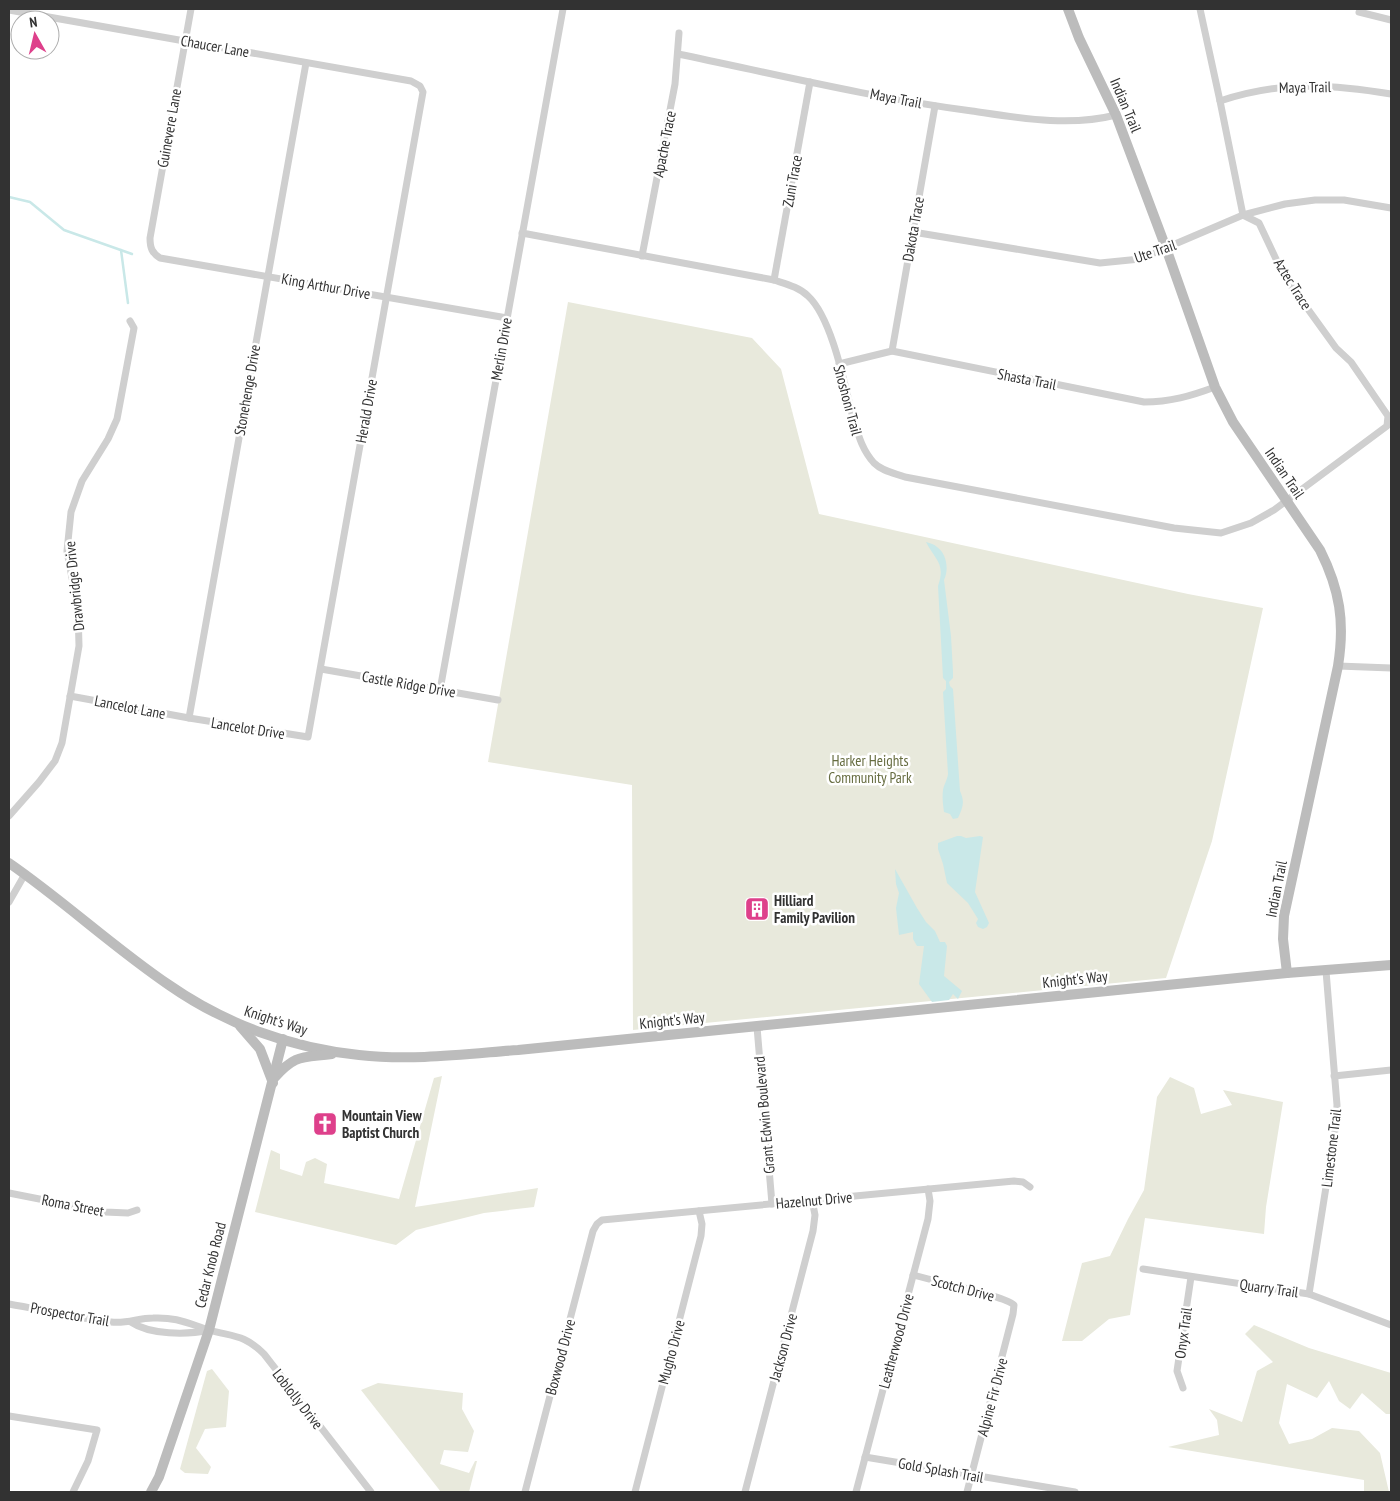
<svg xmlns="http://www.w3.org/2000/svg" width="1400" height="1501" viewBox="0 0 1400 1501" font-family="'PT Sans Narrow',sans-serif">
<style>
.green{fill:#e8e9dc}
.water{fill:#c9e8e8}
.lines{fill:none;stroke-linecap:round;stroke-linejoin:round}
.stream{stroke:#c9e8e8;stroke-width:2.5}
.street{stroke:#cfcfcf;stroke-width:7}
.secondary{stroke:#bcbcbc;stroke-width:10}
.labels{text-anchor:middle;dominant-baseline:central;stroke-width:5;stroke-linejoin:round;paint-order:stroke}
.street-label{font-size:15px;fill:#323232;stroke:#fff}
.park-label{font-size:15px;fill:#676d41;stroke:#fff}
.poi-label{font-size:15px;font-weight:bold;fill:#323232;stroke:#fff;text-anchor:start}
</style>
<rect width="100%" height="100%" fill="#fff"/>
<g class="green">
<path d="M568,302l184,36 29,31 38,145 369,80 75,14 -51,233 -46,137 -533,52 -1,-245 -144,-23z"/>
<path d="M442,1076l-27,131 123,-19 -4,19 -50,6 -68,17 -20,15 -141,-33 16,-62 9,4v15l22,7 4,-14 9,-4 12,6 -3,19 75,16 35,-121z"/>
<path d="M1170,1077l24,11 7,26 31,-9 -9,-15 60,12 -17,105 -2,27 -119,-16 -15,97 -21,4 -27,22h-20l20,-78 28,-7 18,-37 16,-29 13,-93z"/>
<path d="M1254,1325l55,23 82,25v41h-5l-24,-21 -12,16 -11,-8 -10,-20 -12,17 -30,-14 -8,39 10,21 23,-5 20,-11 27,3 21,22 9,39h-25v-12l-196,-33 51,-12 -2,-15 -8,-11 33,13 15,-51 16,-9 -28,-28z"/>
<path d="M212,1369l17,22 -3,36 -21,2 -9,19 15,19 -3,7 -23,-1 -5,-4 27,-98z"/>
<path d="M378,1383l85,10 -1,16 12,22 -6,21 -24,-2 -4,14 29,9 6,-12h2l-8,31h-28l-80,-102z"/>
</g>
<g class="water">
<path d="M926,542c3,1 8,2 11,5 10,7 12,23 7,33l7,56 2,36v6l-4,4 1,4 3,3 7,102c5,11 3,16 -2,27l-5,1 -3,-5 -6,-2c-1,-7 -2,-15 -1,-22 1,-6 4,-9 5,-16l-5,-82 3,-3v-8l-3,-3 -5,-92c8,-23 -3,-26 -12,-44z"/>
<path d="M957,836h4l5,2 14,-2 3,1 -8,55 14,31 -2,4 -4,2 -5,-2 -2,-4 2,-4 -10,-16 -21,-20 -4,-19 -5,-15v-6z"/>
<path d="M895,869l22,39 9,14 9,9 5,11h5l2,4 -3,30 18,15 -4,8 -5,-5 -4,6 -17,2 -13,-18 5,-38h-7l-4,-7v-7l-14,3 -3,-27 3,-15 -3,-9z"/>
</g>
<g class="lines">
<g class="stream">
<path d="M9,197l21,5 34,28 68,24"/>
<path d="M121,250l7,53"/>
</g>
<g class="street">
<path d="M191,9l-41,229c0,10 2,15 10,20l347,60"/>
<path d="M9,10l402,71 9,5 3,6 -115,645 -119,-19 -119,-22"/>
<path d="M1359,12l32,8"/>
<path d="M678,54c97,20 195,44 294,57 48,7 97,16 144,4"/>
<path d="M1220,101c59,-20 111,-17 171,-7"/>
<path d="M913,232l187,31 40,-4 103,-44 42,-11 30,-4h29l47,8"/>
<path d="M522,233l252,47c12,4 25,7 34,16 24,22 37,90 45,122 5,16 9,32 21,45 8,8 20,10 31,14l269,51 47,5 30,-10 23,-13 113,-84 1,-10 -37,-54 -15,-14 -52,-72 -25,-53 -16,-8 -23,-114 -20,-92"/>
<path d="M642,256l33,-172 4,-51"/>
<path d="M774,280l36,-198"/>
<path d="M892,351l43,-245"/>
<path d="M839,364l53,-13 252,51c26,0 47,-6 71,-15"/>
<path d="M1338,666l53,2"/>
<path d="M321,669l177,31"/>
<path d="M440,690l123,-681"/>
<path d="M189,718l117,-655"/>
<path d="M9,816l30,-34 16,-21 7,-18 17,-97 -1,-36 -11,-59 4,-39 11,-31 26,-42 9,-20 17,-91 -4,-7"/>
<path d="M9,902l16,-28"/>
<path d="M757,1027l15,177"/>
<path d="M1334,1076l57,-6"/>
<path d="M9,1193l96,19 23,1 9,-3"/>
<path d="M1143,1269l166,25 82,31"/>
<path d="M913,1275c17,5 93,21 101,30l-1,9 -46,178"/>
<path d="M1309,1294l27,-170 1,-19 -11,-134"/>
<path d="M9,1304c34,6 68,14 102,18 16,2 27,-4 42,-4 24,-1 34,5 56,12 24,7 35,4 55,24l107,138"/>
<path d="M131,1322c19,13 56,13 78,8"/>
<path d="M1183,1388l-6,-17 14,-94"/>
<path d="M9,1416l88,14 -9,31 -15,31"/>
<path d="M865,1457l210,35"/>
<path d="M525,1492l68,-261 4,-7 5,-4 412,-39 9,1 7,5"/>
<path d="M635,1492l66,-256 1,-12 -3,-13"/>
<path d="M745,1492l68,-261 2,-16 -3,-15"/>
<path d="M856,1492l72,-273 2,-18 -2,-12"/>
</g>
<g class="secondary">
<path d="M1068,9l11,29 37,77 50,133 49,139 18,35 87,128c20,40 25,72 18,116l-54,250 -1,23 4,34"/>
<path d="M9,863c55,38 104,84 160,122 56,39 122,63 190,70 53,6 107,-1 159,-5l769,-77 104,-8"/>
<path d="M240,1026l20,23 13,34"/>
<path d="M274,1078c22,-24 27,-20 58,-24"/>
<path d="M151,1492l8,-15 50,-147 74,-291"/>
</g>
</g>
<defs>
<symbol id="building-square" viewBox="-11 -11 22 22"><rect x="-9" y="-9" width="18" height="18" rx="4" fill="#de408b" stroke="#fff"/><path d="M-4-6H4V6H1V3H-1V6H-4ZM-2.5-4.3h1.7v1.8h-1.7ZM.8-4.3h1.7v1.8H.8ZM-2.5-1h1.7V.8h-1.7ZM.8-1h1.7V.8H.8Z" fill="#fff"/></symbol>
<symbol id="church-square" viewBox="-11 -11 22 22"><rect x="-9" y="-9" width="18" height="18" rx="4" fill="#de408b" stroke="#fff"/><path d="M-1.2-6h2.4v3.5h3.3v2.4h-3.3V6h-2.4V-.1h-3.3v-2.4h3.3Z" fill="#fff"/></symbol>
</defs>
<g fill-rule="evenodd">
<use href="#building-square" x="743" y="895" width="28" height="28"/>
<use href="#church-square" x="311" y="1110" width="28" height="28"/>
</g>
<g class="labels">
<g class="street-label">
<text transform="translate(215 46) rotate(10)">Chaucer Lane</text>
<text transform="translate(1305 87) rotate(-1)">Maya Trail</text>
<text transform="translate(896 98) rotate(11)">Maya Trail</text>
<text transform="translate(1126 105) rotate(67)">Indian Trail</text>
<text transform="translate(169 128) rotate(-80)">Guinevere Lane</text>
<text transform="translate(664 144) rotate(-79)">Apache Trace</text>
<text transform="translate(792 181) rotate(-80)">Zuni Trace</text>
<text transform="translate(913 229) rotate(-80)">Dakota Trace</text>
<text transform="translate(1155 251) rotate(-19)">Ute Trail</text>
<text transform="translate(1293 284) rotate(58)">Aztec Trace</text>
<text transform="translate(326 286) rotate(10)">King Arthur Drive</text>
<text transform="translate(501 349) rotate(-80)">Merlin Drive</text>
<text transform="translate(1027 379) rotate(11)">Shasta Trail</text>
<text transform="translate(247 390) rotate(-80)">Stonehenge Drive</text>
<text transform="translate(848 400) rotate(75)">Shoshoni Trail</text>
<text transform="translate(366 411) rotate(-80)">Herald Drive</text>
<text transform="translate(1285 473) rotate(56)">Indian Trail</text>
<text transform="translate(74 586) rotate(-96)">Drawbridge Drive</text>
<text transform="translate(409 684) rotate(10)">Castle Ridge Drive</text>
<text transform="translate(130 707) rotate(11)">Lancelot Lane</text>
<text transform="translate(248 728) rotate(9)">Lancelot Drive</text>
<text transform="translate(1276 889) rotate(-79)">Indian Trail</text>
<text transform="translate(1075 979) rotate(-6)">Knight's Way</text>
<text transform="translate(276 1020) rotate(18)">Knight's Way</text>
<text transform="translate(672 1020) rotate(-6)">Knight's Way</text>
<text transform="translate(764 1115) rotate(-95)">Grant Edwin Boulevard</text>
<text transform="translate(1331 1148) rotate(-83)">Limestone Trail</text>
<text transform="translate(814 1200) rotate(-5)">Hazelnut Drive</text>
<text transform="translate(73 1205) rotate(11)">Roma Street</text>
<text transform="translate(210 1265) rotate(-76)">Cedar Knob Road</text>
<text transform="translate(963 1288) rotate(15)">Scotch Drive</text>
<text transform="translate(1269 1288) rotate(8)">Quarry Trail</text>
<text transform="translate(70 1314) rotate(10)">Prospector Trail</text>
<text transform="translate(1183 1333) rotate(-82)">Onyx Trail</text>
<text transform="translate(896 1341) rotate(-75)">Leatherwood Drive</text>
<text transform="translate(783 1347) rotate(-75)">Jackson Drive</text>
<text transform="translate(671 1352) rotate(-75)">Mugho Drive</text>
<text transform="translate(560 1357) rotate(-75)">Boxwood Drive</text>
<text transform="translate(992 1397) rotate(-75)">Alpine Fir Drive</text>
<text transform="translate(298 1399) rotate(52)">Loblolly Drive</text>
<text transform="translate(941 1470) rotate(10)">Gold Splash Trail</text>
</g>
<g class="park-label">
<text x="870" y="760">Harker Heights<tspan x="870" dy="17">Community Park</tspan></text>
</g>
<g class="poi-label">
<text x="774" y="900">Hilliard<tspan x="774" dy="17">Family Pavilion</tspan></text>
<text x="342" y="1115">Mountain View<tspan x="342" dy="17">Baptist Church</tspan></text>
</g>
</g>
<rect width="1400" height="1501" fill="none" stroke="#323232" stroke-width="20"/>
<g transform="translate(35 35) rotate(352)"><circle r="24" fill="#ffffff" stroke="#adadad"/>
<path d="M0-4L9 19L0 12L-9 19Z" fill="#de408b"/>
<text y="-8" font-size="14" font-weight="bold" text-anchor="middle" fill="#323232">N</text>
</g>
</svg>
